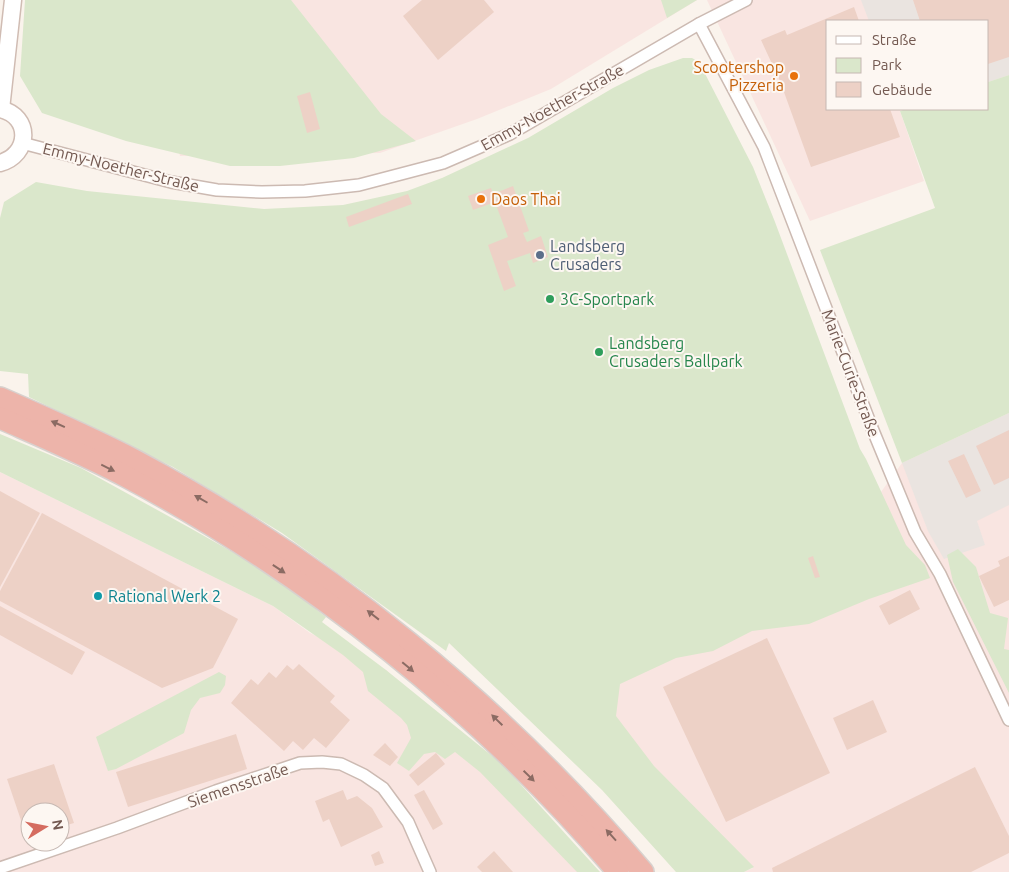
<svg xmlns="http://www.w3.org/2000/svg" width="1009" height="872" viewBox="0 0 1009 872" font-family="Ubuntu,sans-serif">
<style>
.commercial{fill:#f9e5e1;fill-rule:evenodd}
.industrial{fill:#eae4e0}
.green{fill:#dae7cb}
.building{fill:#edd1c6}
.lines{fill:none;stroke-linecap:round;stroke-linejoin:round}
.street-casing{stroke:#ccbab2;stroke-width:14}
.secondary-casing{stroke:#d0bcb3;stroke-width:19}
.highway-casing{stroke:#d8d1ce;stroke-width:24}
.street{stroke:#fff;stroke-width:11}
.secondary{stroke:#fff;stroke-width:16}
.highway{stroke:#edb4aa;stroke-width:21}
.oneway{fill:#8b6b63}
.food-dot{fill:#e8710a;stroke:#fdf7f2;stroke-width:2}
.service-dot{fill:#5c6f8a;stroke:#fdf7f2;stroke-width:2}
.leisure-dot{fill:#2e9e5b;stroke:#fdf7f2;stroke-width:2}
.culture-dot{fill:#0f9aa8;stroke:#fdf7f2;stroke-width:2}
.labels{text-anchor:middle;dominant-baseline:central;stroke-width:4;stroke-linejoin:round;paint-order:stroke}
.food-label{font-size:16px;fill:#c56008;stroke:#fdf7f2;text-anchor:end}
.street-label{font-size:16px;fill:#735951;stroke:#fdf7f2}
.service-label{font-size:16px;fill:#4e5e75;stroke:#fdf7f2;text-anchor:start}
.leisure-label{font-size:16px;fill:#27864d;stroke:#fdf7f2;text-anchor:start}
.culture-label{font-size:16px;fill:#0d838f;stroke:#fdf7f2;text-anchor:start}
</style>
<rect width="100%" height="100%" fill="#faf3ec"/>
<g class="commercial">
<path d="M139,0h558l-146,89 -74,30 -97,34 -200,3z"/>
<path d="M707,0h302v75l-21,7v-61h-160v88h78l-6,2 24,70 -114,40z"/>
<path d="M1009,413v459h-265l9,-4 -185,-182 313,-194 21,-29z"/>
<path d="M0,472l273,134 37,27 76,37 214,202h-600zM30,812h30v30h-30z"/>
</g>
<g class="industrial">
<path d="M861,0h148v75l-21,7v-61h-119z"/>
<path d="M1009,413v92l-32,16 8,24 -41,14 -16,-28 -26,-68z"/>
</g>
<g class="green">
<path d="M25,0h266l90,114 35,27 -62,17 -74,8h-50l-104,-25 -84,-28 -22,-37z"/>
<path d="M661,0h36l-30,18z"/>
<path d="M683,58h9l7,4 54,105 22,55 85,227 6,10 40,86 19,20 5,13 -61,21 -60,25 -57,7 -39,20 -37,7 -56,26 -4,32 38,50 100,101 -10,5h-68l-74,-82 -153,-147 -3,8 -164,-118 -109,-66 -144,-70 -1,-23 -28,-3v-153l4,-16 32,-20 51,9 177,18 79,-4 64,-14 35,-13 86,-40 85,-50 36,-18z"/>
<path d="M1009,75v338l-107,50 -82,-213 115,-42 -35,-97 6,-2h82v-27z"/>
<path d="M0,434l81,34 109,60 80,45 56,44 -4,5 64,48 116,94 98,108h-23l-97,-100 -25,-20 -10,7 -10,-7 -11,2 -15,17 -12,-8 14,-25 -4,-13 -6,-7 -33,-27 -5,-19 -20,-17 -70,-49 -273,-134z"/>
<path d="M958,549l18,18 14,46 18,5 -4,31 5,1v43l-56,-111 -6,-27z"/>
<path d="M219,672l7,4 -1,9 -5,8 -20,5 -9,12 -7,23 -68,36 -8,2 -12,-34z"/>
</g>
<g class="building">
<path d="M422,0h62l10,12 -56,48 -35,-44z"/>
<path d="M913,0h96v57l-21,7v-43h-68z"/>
<path d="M854,7l5,14h-31v88h62l10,28 -89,30 -31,-86 -19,-41 24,-10 2,5z"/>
<path d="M310,92l10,37 -13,4 -10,-37z"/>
<path d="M513,186l16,45 -6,2 4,9 14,-6 7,21 -15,6 -3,-10 -23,8 9,25 -12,5 -16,-46 20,-8 -13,-35 -22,8 -5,-14 23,-8 4,11 5,-2 -2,-5z"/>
<path d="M408,194l4,10 -63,23 -3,-10z"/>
<path d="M1009,430v48l-15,7 -18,-39z"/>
<path d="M964,454l17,37 -15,7 -18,-37z"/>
<path d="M0,491l40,22 -40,74z"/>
<path d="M42,513l196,106 -25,49 -51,20 -162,-87v-10z"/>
<path d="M813,556l7,21 -5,1 -7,-20z"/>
<path d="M1009,556v44l-15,7 -15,-31 21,-10 -2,-5z"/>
<path d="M910,590l10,19 -31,16 -10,-19z"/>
<path d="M0,606l85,46 -13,23 -72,-40z"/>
<path d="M767,638l63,135 -104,49 -63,-135z"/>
<path d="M299,664l36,32 -5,6 20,18 -24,28 -12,-10 -11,12 -10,-9 -9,10 -53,-48 20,-24 7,6 11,-13 7,6 11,-13 6,5z"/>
<path d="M873,700l14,32 -40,18 -14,-32z"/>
<path d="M236,734l11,35 -119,38 -12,-35z"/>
<path d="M385,743l13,14 -8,9 -17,-11z"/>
<path d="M436,753l9,11 -27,22 -9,-11z"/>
<path d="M54,764l20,59 -14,4v-15h-30v25l-3,1 -20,-59z"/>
<path d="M975,767l34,69v17l-38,19h-198l-1,-4z"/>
<path d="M343,790l4,10 10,-4 15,12 11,19 -42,20 -12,-28 -6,3 -8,-21z"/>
<path d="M424,790l19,34 -10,6 -19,-35z"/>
<path d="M379,851l5,12 -9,3 -4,-11z"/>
<path d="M494,851l19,21h-31l-5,-5z"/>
</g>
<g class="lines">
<defs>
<g id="street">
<path d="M699,24l65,123 108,281 43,104 25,42 69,146"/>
<path d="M22,143l149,39 46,8 45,2 43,-1 54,-6 84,-22 67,-29 189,-110 47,-24"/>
<path d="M0,868l117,-40 99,-37 84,-28 22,-1 19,2 23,11 19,13 25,34 22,50"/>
</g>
<g id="secondary">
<path d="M0,109c32,7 30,46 0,54"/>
<path d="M1,109l12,-109"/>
</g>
<g id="highway">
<path d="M0,398c46,20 92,40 136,63 193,103 366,245 507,411"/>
<path d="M0,418c43,19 86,37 127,59 183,97 357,237 491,395"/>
</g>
</defs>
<use href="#street" class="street-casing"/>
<use href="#secondary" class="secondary-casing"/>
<use href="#highway" class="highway-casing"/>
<use href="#street" class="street"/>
<use href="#secondary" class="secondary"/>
<use href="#highway" class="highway"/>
</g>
<defs><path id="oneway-solid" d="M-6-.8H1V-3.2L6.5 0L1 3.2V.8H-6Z" transform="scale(1.25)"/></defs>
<g class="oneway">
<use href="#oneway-solid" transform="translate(58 424) rotate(-156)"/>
<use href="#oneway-solid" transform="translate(108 468) rotate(26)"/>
<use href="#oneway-solid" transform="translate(201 499) rotate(-150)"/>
<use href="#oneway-solid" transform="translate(279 569) rotate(34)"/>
<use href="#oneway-solid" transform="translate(373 615) rotate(-142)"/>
<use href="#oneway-solid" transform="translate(408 667) rotate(40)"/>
<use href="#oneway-solid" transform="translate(497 720) rotate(-136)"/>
<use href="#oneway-solid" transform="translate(529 776) rotate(44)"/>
<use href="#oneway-solid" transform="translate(611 835) rotate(-132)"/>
</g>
<g class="food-dot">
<circle cx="794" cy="76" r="5"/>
<circle cx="481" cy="199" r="5"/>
</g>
<circle class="service-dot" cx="540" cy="255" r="5"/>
<g class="leisure-dot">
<circle cx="550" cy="299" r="5"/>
<circle cx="599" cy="352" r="5"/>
</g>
<circle class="culture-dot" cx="98" cy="596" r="5"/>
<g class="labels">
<g class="food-label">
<text x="784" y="67">Scootershop<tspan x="784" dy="18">Pizzeria</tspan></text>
<text x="491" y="199" text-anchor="start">Daos Thai</text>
</g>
<g class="street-label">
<text transform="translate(552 107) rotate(-29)">Emmy-Noether-Straße</text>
<text transform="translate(121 167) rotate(14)">Emmy-Noether-Straße</text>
<text transform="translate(851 373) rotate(69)">Marie-Curie-Straße</text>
<text transform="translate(238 785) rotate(-19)">Siemensstraße</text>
</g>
<g class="service-label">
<text x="550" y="246">Landsberg<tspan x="550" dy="18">Crusaders</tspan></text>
</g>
<g class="leisure-label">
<text x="560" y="299">3C-Sportpark</text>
<text x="609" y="343">Landsberg<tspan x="609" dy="18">Crusaders Ballpark</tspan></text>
</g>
<g class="culture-label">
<text x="108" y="596">Rational Werk 2</text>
</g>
</g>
<rect x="826" y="20" width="162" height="90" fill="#fdf7f2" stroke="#c6b8b2"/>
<rect x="836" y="36" width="25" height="8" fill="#ffffff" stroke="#c6b8b2"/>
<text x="872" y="45" font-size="15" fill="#735951">Straße</text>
<rect x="836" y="58" width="25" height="15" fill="#dae7cb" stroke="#c6b8b2"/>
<text x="872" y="70" font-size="15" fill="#735951">Park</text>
<rect x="836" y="82" width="25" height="15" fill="#edd1c6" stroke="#c6b8b2"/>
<text x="872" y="95" font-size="15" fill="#735951">Gebäude</text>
<g transform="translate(45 827) rotate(80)"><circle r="24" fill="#fdf7f2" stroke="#c6b8b2"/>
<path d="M0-4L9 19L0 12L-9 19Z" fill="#d56c60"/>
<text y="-8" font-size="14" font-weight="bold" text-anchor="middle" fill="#735951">N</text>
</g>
</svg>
